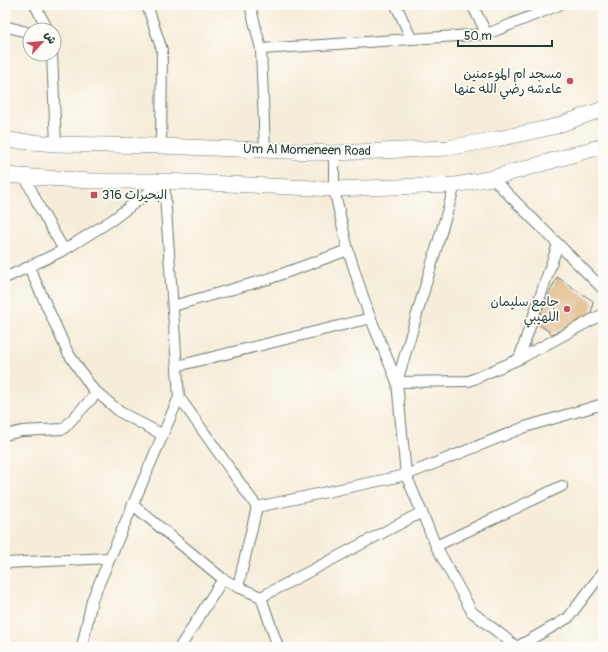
<svg xmlns="http://www.w3.org/2000/svg" width="608" height="652" viewBox="0 0 608 652" font-family="Pangolin,'Playpen Sans Arabic',sans-serif">
<style>
.building{fill:#d8a869}
.lines{fill:none;stroke-linecap:round;stroke-linejoin:round}
.street-casing{stroke:#6a7b6e;stroke-width:12}
.secondary-casing{stroke:#6a7b6e;stroke-width:16}
.street{stroke:#fff;stroke-width:10}
.secondary{stroke:#fff;stroke-width:15}
.poi-dot{fill:#d1495b;stroke:#fdfcf7;stroke-width:1.5}
.labels{text-anchor:middle;dominant-baseline:central;stroke-width:3.5;stroke-linejoin:round;paint-order:stroke}
.poi-label{font-size:13px;fill:#1f3d34;stroke:#fdfcf7;text-anchor:end}
.street-label{font-size:13px;fill:#1f3d34;stroke:#fdfcf7}
</style>
<rect width="100%" height="100%" fill="#fdfcf7"/>
<filter id="ink" filterUnits="userSpaceOnUse"><feTurbulence type="fractalNoise" baseFrequency=".025" numOctaves="2"/><feDisplacementMap in="SourceGraphic" scale="8" xChannelSelector="R" yChannelSelector="G"/><feConvolveMatrix kernelMatrix="1 2 1 2 8 2 1 2 1" color-interpolation-filters="sRGB"/></filter>
<filter id="wash" filterUnits="userSpaceOnUse"><feTurbulence type="fractalNoise" baseFrequency=".012" numOctaves="4" result="noise"/><feDisplacementMap in="SourceGraphic" scale="16" xChannelSelector="R" yChannelSelector="G"/><feGaussianBlur stdDeviation="0.9" result="paint"/><feColorMatrix in="noise" values="0 0 0 0 0 0 0 0 0 0 0 0 0 0 0 0 0 1.4 0 .05"/><feComposite in="paint" operator="in"/></filter>
<g filter="url(#wash)">
<rect width="100%" height="100%" fill="#f5edd9"/>
<g id="blocks">
<path class="building" d="M557,277l36,24 -2,15 -39,18 -16,-12z"/>
</g>
</g>
<g filter="url(#ink)">
<use href="#blocks" fill-opacity="0" stroke="#6a7b6e" stroke-width="1"/>
<g class="lines">
<defs>
<g id="street">
<path d="M35,5l13,25"/>
<path d="M147,5l15,45 -1,96"/>
<path d="M250,5l11,44 4,101"/>
<path d="M396,5l15,33"/>
<path d="M472,5l15,29"/>
<path d="M5,26l25,7"/>
<path d="M261,49l226,-15 72,-29"/>
<path d="M52,54l4,90"/>
<path d="M334,153v36l14,61 20,62 29,70 72,-1 50,-22 84,-45"/>
<path d="M25,177l16,33 23,40"/>
<path d="M492,178l111,111"/>
<path d="M455,185l-58,197 9,93 30,71 36,66 45,35"/>
<path d="M29,267l39,86 24,35 28,24 43,23"/>
<path d="M5,278l59,-28 48,-30 52,-39"/>
<path d="M173,306l95,-27 80,-29"/>
<path d="M519,359l39,-115"/>
<path d="M177,366l194,-48"/>
<path d="M5,435l17,-4 41,-2 34,-36"/>
<path d="M133,505l90,74 15,8 19,-80 -78,-110"/>
<path d="M257,507l149,-32 119,-48 78,-23"/>
<path d="M436,546l126,-60"/>
<path d="M5,563l105,-5"/>
<path d="M238,587l23,10 17,50"/>
<path d="M261,597l161,-85"/>
<path d="M82,647l10,-47 87,-203 -15,-216"/>
<path d="M180,647l43,-68"/>
<path d="M517,647l51,-29 35,-46"/>
</g>
<g id="secondary">
<path d="M5,140l51,4 105,2 173,7 114,-5 49,-9 56,-12 50,-18"/>
<path d="M5,175l86,6h73l170,8 121,-4 37,-7 111,-32"/>
</g>
</defs>
<use href="#street" class="street-casing"/>
<use href="#secondary" class="secondary-casing"/>
<use href="#street" class="street"/>
<use href="#secondary" class="secondary"/>
</g>
</g>
<g class="poi-dot">
<circle cx="570" cy="81" r="4"/>
<rect x="90" y="191" width="8" height="8" rx="2"/>
<circle cx="567" cy="309" r="4"/>
</g>
<g class="labels">
<g class="poi-label">
<text x="562" y="74">مسجد ام الموءمنين<tspan x="562" dy="15">عاءشه رضي الله عنها</tspan></text>
<text x="102" y="195" text-anchor="start">البحيرات 316</text>
<text x="559" y="302">جامع سليمان<tspan x="559" dy="15">اللهيبي</tspan></text>
</g>
<g class="street-label">
<text transform="translate(307 150) rotate(1)">Um Al Momeneen Road</text>
</g>
</g>
<rect width="608" height="652" fill="none" stroke="#fdfcf7" stroke-width="20"/>
<g transform="translate(42 42) rotate(63)"><circle r="19" fill="#fdfcf7" stroke="#a4b0a9"/>
<path d="M0-3L7 15L0 10L-7 15Z" fill="#d1495b"/>
<text y="-6" font-size="11" font-weight="bold" text-anchor="middle" fill="#1f3d34">ش</text>
</g>
<path d="M458 40v6h94v-6" fill="none" stroke="#1f3d34" stroke-width="2"/>
<text x="464" y="40" font-size="12" fill="#1f3d34" stroke="#fdfcf7" stroke-width="3" paint-order="stroke">50 m</text>
</svg>
